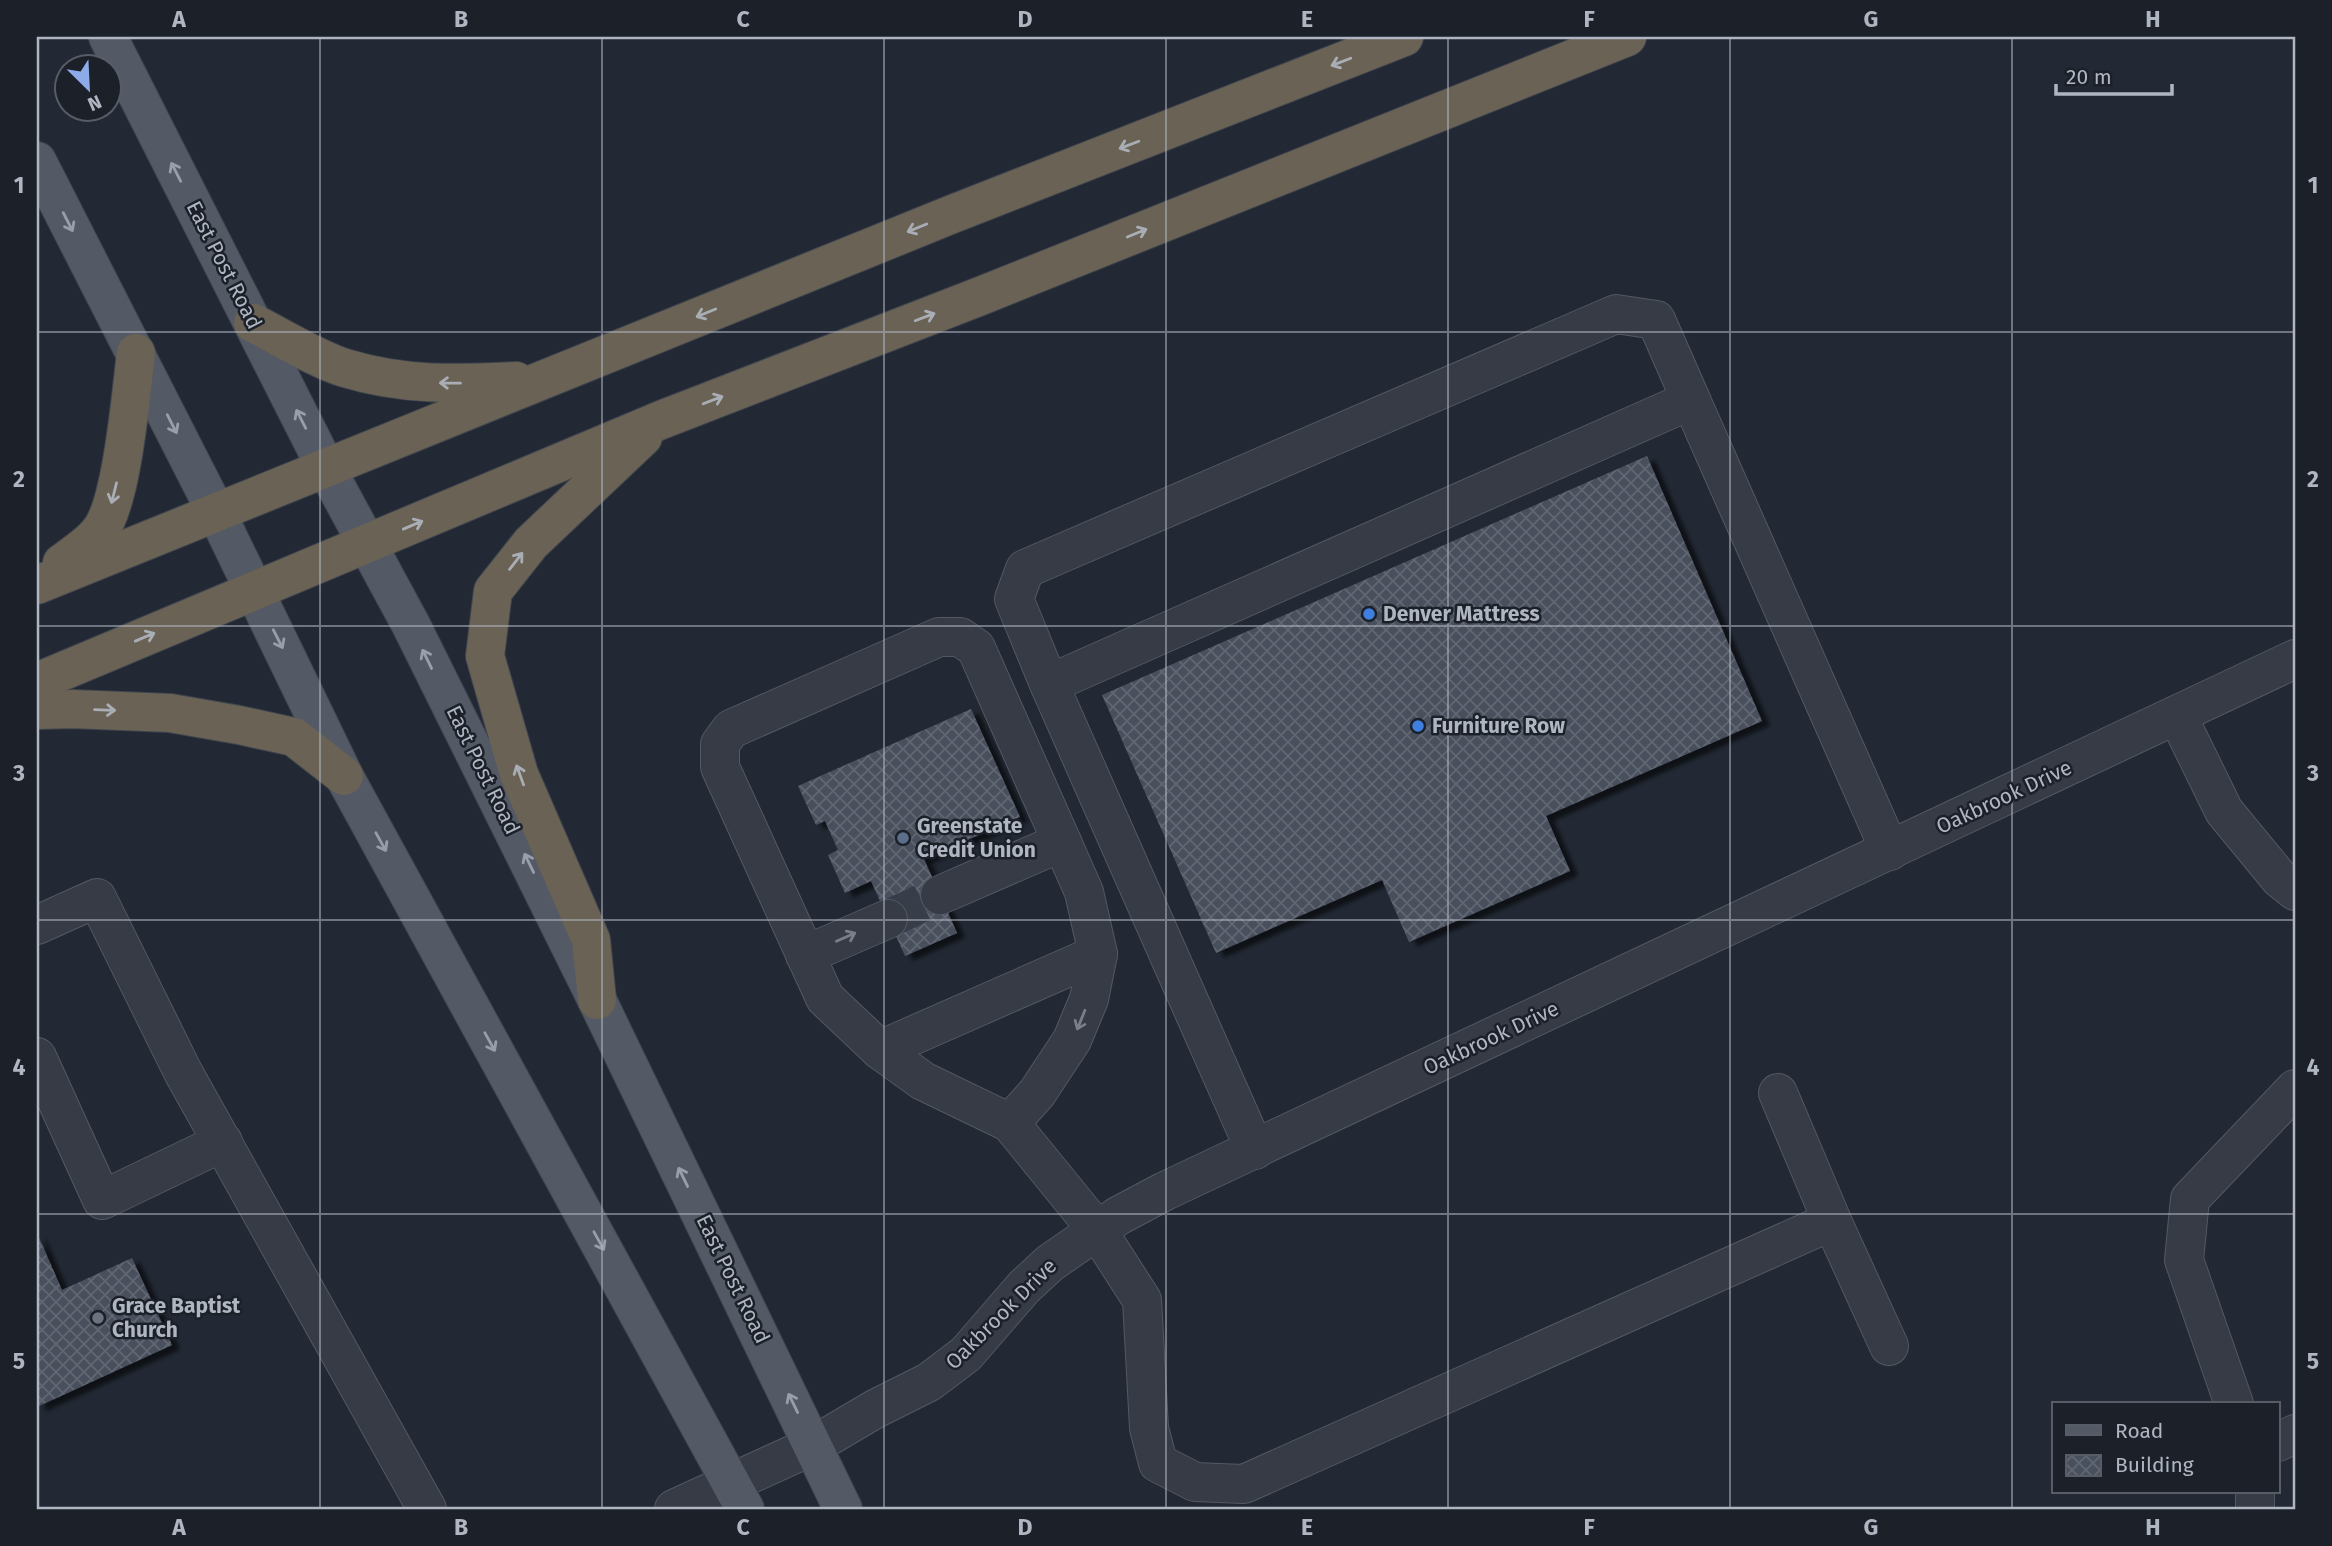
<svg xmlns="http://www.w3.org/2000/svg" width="2332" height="1546" viewBox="0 0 2332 1546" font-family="'Fira Sans',sans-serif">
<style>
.building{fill:url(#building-cross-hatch);filter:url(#shadow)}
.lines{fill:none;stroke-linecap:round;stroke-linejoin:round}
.minor-tunnel{stroke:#373e49;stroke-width:38;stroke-dasharray:38 19;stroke-linecap:butt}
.minor-casing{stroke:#535963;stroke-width:40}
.major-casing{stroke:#3f444e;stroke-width:40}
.highway-casing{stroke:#40464f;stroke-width:40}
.minor{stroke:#363b45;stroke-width:38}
.major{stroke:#545a65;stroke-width:38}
.highway{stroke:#6a6254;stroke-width:38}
.oneway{stroke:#a9aeb6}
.oneway2{stroke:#999faa}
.oneway3{stroke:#797f89}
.grid{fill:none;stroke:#b0b6c1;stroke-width:2;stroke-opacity:0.55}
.shop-dot{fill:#3f7fe0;stroke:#1b2029;stroke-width:2.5}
.service-dot{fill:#5c6f8a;stroke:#1b2029;stroke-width:2.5}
.worship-dot{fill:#6b7280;stroke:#1b2029;stroke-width:2.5}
.labels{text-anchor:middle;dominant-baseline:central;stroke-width:5;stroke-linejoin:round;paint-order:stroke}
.street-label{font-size:21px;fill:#b0b6c1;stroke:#1b2029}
.poi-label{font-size:21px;font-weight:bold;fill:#b0b6c1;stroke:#1b2029;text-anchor:start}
.neatline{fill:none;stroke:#b0b6c1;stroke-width:2.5}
.grid-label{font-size:23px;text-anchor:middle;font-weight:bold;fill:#b0b6c1}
</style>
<defs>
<pattern id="building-cross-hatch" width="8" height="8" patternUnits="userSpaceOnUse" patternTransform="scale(1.75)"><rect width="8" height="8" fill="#49505d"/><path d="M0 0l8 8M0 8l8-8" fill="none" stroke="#616772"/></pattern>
<filter id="shadow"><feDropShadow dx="8" dy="4.5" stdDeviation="2" flood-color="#0009"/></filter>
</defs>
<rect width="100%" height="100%" fill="#222934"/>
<g class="building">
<path d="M1647,456l115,265 -216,95 24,55 -161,71 -27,-62 -166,73 -114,-258z"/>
<path d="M971,709l49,108 -96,42 33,74 -52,23 -34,-75 -26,12 -17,-38 10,-5 -13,-29 -9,4 -18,-39z"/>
<path d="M37,1233l25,57 70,-32 40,87 -135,62z"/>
</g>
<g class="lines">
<path class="minor-tunnel" d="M888,919l52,-24"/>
<defs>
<g id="minor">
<path d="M1049,684l-35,-85 11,-30 591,-255 40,6 35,80"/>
<path d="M2177,715l47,96 56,68 15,12"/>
<path d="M940,895l122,-53"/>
<path d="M37,925l60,-27 86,174 244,437"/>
<path d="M1098,954l-218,96 43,31 87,42 87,107 45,70 7,128 9,35 37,19 49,2 588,-263 -54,-128"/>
<path d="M805,955l83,-36"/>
<path d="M880,1050l-55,-52 -105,-231v-23l11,-15 208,-92h21l16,11 108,244 14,62 -9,45 -17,41 -35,53 -27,30"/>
<path d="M37,1057l65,143 121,-58"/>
<path d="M1255,1150l-206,-466 642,-284 199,451"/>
<path d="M1832,1221l57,125"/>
<path d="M2234,1404l-50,-144 6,-61 105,-110"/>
<path d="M2278,1442l17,-8"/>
<path d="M2255,1492v17"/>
<path d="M674,1509l140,-64 61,-36 54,-27 37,-28 58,-67 26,-24 68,-47 47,-25 1130,-532"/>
</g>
<g id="major">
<path d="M108,37l218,431 85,157 186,375 246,509"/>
<path d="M37,161l179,351 128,264 401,733"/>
</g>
<g id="highway">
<path d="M253,323c28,14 63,36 92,45 59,18 110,16 171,13"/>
<path d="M62,563c12,-9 28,-19 37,-31 23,-27 32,-139 37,-179"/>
<path d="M37,585l913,-370 454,-178"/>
<path d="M37,682l624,-262 317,-123 649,-260"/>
<path d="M37,710l36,-1 97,4 69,12 55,12 50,39"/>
<path d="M597,1000l-6,-60 -72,-166 -34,-118 8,-65 38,-48 112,-106"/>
</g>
</defs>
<use href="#minor" class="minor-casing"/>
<use href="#major" class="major-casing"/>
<use href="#highway" class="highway-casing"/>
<use href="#minor" class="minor"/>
<use href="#major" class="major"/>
<use href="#highway" class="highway"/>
</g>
<defs><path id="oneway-shaft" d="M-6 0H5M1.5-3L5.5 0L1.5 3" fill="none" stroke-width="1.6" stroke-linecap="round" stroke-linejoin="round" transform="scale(1.75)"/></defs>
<g class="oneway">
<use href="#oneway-shaft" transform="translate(1341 62) rotate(159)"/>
<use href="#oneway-shaft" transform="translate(1129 145) rotate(159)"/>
<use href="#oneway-shaft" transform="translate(917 228) rotate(158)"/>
<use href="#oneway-shaft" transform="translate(1137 233) rotate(-22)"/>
<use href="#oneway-shaft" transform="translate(706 313) rotate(158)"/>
<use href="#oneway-shaft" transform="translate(925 317) rotate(-21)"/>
<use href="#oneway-shaft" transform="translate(450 383) rotate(-179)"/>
<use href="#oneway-shaft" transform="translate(713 400) rotate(-21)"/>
<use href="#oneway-shaft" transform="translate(114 493) rotate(104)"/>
<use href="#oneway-shaft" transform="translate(413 525) rotate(-23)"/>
<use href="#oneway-shaft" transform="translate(516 561) rotate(-52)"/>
<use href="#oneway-shaft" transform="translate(145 637) rotate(-23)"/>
<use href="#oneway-shaft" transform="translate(105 710) rotate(2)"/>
<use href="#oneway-shaft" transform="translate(520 775) rotate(-110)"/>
</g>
<g class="oneway2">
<use href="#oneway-shaft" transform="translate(176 172) rotate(-117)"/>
<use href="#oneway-shaft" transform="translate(68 222) rotate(63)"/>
<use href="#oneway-shaft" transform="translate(301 419) rotate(-117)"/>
<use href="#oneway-shaft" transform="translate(172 424) rotate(63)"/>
<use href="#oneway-shaft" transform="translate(278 639) rotate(63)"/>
<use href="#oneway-shaft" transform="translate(427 659) rotate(-116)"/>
<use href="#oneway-shaft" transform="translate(381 842) rotate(61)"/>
<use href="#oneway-shaft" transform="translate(529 863) rotate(-116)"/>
<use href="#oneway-shaft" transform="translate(490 1042) rotate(61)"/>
<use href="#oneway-shaft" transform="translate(683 1177) rotate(-116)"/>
<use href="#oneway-shaft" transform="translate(599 1241) rotate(61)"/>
<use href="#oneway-shaft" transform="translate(793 1403) rotate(-116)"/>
</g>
<g class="oneway3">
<use href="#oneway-shaft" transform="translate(846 937) rotate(-24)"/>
<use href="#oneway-shaft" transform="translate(1081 1020) rotate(112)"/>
</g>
<path class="grid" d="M320,37v1472M602,37v1472M884,37v1472M1166,37v1472M1448,37v1472M1730,37v1472M2012,37v1472M37,332h2258M37,626h2258M37,920h2258M37,1214h2258"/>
<g class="shop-dot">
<circle cx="1369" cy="614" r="7"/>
<circle cx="1418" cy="726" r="7"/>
</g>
<circle class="service-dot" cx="903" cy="838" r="7"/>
<circle class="worship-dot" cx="98" cy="1318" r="7"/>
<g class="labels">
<g class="street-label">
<text transform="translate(224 265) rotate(63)">East Post Road</text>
<text transform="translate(483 770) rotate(64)">East Post Road</text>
<text transform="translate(2004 797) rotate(-25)">Oakbrook Drive</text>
<text transform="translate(1491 1038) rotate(-25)">Oakbrook Drive</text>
<text transform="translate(733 1279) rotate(64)">East Post Road</text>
<text transform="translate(1001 1314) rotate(-45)">Oakbrook Drive</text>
</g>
<g class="poi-label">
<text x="1383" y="614">Denver Mattress</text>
<text x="1432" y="726">Furniture Row</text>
<text x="917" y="826">Greenstate<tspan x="917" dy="24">Credit Union</tspan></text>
<text x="112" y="1306">Grace Baptist<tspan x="112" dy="24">Church</tspan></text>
</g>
</g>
<rect width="2332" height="1546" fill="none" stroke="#1b2029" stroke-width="77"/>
<rect x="2052" y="1402" width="228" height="91" fill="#1b2029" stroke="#575c66" stroke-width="2"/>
<rect x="2066" y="1425" width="35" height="10" fill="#545a65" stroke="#575c66" stroke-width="2"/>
<text x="2115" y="1438" font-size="21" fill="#b0b6c1">Road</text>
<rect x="2066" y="1455" width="35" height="21" fill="url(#building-cross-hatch)" stroke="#575c66" stroke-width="2"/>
<text x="2115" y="1472" font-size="21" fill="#b0b6c1">Building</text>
<g transform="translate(88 88) rotate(156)"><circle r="33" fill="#1b2029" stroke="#575c66" stroke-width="2"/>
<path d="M0-5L12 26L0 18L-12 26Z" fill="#8dabe9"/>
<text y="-10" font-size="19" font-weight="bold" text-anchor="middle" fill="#b0b6c1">N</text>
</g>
<path d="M2056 84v10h116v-10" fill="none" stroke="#b0b6c1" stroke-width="3.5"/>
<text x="2066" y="84" font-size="21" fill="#b0b6c1" stroke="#1b2029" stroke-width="5" paint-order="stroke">20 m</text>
<rect x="38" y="38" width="2256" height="1470" class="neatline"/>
<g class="grid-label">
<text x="179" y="27">A</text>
<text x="461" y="27">B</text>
<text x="743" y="27">C</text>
<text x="1025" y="27">D</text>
<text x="1307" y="27">E</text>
<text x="1589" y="27">F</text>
<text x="1871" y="27">G</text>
<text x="2153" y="27">H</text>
<text x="19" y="193">1</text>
<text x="2313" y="193">1</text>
<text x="19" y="487">2</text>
<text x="2313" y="487">2</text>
<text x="19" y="781">3</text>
<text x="2313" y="781">3</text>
<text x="19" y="1075">4</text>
<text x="2313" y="1075">4</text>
<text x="19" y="1369">5</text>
<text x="2313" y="1369">5</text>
<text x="179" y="1535">A</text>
<text x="461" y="1535">B</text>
<text x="743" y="1535">C</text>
<text x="1025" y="1535">D</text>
<text x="1307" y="1535">E</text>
<text x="1589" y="1535">F</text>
<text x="1871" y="1535">G</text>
<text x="2153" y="1535">H</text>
</g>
</svg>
